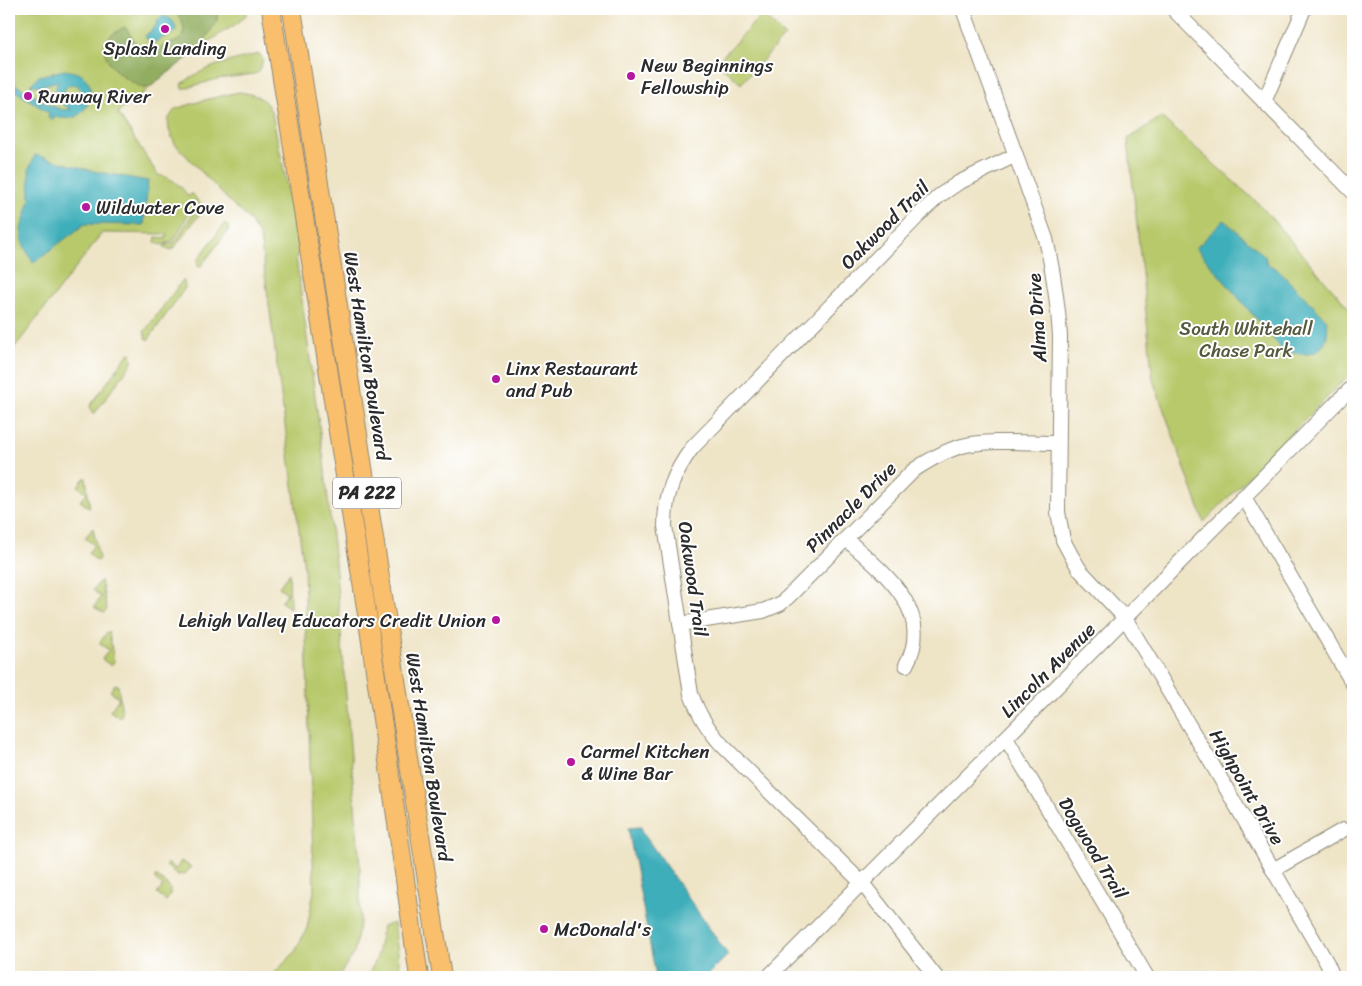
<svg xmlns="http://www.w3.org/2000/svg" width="1362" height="986" viewBox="0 0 1362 986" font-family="Sriracha,sans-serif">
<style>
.green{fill:#b8c96c;stroke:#727a4c}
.forest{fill:#92ad60;stroke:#5e6c46}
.water{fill:#3eaeba;stroke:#346c72;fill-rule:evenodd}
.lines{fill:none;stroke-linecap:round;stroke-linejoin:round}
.minor-casing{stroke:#8c8878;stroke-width:16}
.major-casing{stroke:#8c8878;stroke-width:20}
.minor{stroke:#fff;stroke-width:14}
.major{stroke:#f9bf6d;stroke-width:18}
.poi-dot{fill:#b5179e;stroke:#fff;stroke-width:2}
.labels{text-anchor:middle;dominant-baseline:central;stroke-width:4;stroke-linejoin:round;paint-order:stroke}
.shield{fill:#fff;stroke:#6b6b6b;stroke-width:1}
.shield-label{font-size:18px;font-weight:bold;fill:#2b2b2b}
.poi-label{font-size:19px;fill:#2b2b2b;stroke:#fff;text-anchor:start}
.street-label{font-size:19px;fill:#2b2b2b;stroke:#fff}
.park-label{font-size:19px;fill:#555a3e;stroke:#fff}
</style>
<rect width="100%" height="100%" fill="#fff"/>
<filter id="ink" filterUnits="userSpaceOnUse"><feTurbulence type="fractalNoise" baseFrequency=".02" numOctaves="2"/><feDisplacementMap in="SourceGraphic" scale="10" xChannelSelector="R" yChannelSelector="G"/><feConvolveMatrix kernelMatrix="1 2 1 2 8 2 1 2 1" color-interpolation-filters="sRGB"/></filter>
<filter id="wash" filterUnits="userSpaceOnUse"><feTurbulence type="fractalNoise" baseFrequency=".0096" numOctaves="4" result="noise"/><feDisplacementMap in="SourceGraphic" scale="20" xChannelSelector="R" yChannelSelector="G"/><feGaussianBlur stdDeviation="1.12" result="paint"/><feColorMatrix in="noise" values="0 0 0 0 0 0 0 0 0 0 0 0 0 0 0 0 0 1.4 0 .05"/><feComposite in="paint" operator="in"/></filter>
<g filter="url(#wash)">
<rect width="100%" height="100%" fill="#eee4c6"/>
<g class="green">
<path d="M9,9h239c-2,12 -18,18 -28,25 -35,24 -68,52 -102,79l40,62c15,3 22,10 31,22l3,-4 10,13v5l-28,37 -3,2 -7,-3 1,-2 9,-2 19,-30 2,-5 -2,-2 -20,35 -12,4 -6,-3 1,-5 10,1 1,-4 -65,-1 -93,122z"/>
<path d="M762,14l23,22 -44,48 -24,-22z"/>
<path d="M259,54l4,5 -2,8 -2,5 -5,2 -37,5 -34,10 -2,-4c21,-19 51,-24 78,-31z"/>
<path d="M239,92c17,3 25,4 33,21l28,137 -4,7 28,205 12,110 24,295v55l-6,31 -16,24h-68l25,-25 12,-24 7,-37 -10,-323 -44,-331 -12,-19 -14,-12 -59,-62 -6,-14 -1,-10 7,-11 33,-10z"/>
<path d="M1161,117l99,88 93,108v58l-149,151 -51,-142 -25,-241z"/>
<path d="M225,223l4,4 -1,4 -28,36 -2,-1 -1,-4 2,-4z"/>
<path d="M182,281h2l1,7 -37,52 -2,-2 -2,-6z"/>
<path d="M131,353l1,8 -1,3 -36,49 -2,1 -1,-1 -2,-7 38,-52z"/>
<path d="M84,478h2l4,30 -10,-7 7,-8 -9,-7z"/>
<path d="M93,528l6,31 -2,2 -9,-8 6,-8 -9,-7z"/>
<path d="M289,573l1,35 -9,-6 6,-9 -8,-6z"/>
<path d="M100,581h1l6,29 -3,3 -10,-6 7,-10 -8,-7z"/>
<path d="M108,631l1,1 5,30 -3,4 -9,-7 7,-9 -9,-6v-2z"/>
<path d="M115,684l3,1 4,29 -3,4 -9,-7 9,-13 -9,-7z"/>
<path d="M181,861l10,6 -6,7 -7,1 -12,-9 1,-3 9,6z"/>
<path d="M155,877h2c9,6 19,12 9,24l-9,-7 6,-8 -8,-6z"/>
<path d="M394,923l7,54h-34l9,-17 7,-34z"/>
</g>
<path class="forest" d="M173,9h44v11l-17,28 -50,39 -7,1c-16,-9 -30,-14 -37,-32 -2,-5 -3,-11 0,-15 3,-6 13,-10 18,-14l3,2 8,14 13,14h3c4,-3 5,-6 9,-9 4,-4 10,-3 15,-6 16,-7 7,-25 -2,-33z"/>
<g class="water">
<path d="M163,16c9,2 13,6 13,15 -7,6 -16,6 -23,13l-3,-1 -5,-7 10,-9 3,-7z"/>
<path d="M64,70c7,1 14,2 19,6 16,12 5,39 -12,42 -5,1 -11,0 -16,-1l-2,3 -5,-3 1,-4 -40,-26v-6l41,24 13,5 8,-1c-13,-7 -20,-11 -13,-28l-18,5 -10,-1 9,-9zM71,84l6,1 4,5 -1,7 -6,4 -6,-2 -4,-4 1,-7z"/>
<path d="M35,155l58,16 55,10 -4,44 -59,-1 -52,39 -10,-19 -2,-15 9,-29 -1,-31z"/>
<path d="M1224,220l41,36c1,7 4,10 11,12l50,51c2,6 2,9 1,16 -5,24 -28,22 -46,13l-85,-100z"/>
<path d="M641,827l2,6 85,122 -22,22h-50l-28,-149z"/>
</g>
</g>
<g filter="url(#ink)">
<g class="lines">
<defs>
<g id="minor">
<path d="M963,9l83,230c7,32 12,64 14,97l-2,176 5,28 8,15 9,15 45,48 94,158 108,187 6,14"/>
<path d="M1173,9l180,183"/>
<path d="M1264,102l40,-93"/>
<path d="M1244,497l109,187"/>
<path d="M846,539c36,32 90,72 60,126"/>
<path d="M680,624l83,-13 17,-7 8,-7 126,-127c15,-10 30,-19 48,-24 28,-7 67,-3 96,-3"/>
<path d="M1006,738l141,239"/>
<path d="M1273,870l70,-40"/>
<path d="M768,977l357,-359 215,-219 13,-12"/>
<path d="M936,977l-74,-94 -140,-138c-15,-17 -23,-30 -31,-51l-26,-168c0,-32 9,-53 27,-78l231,-237 16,-15 19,-13 58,-28"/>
</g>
<g id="major">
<path d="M271,9l96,605 52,363"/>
<path d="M292,9l150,968"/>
</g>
</defs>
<use href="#minor" class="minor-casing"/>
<use href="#major" class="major-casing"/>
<use href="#minor" class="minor"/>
<use href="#major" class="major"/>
</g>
</g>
<g class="poi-dot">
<circle cx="165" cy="29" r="5"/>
<circle cx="631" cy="76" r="5"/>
<circle cx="28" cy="96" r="5"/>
<circle cx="86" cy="207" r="5"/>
<circle cx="496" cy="379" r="5"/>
<circle cx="496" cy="620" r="5"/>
<circle cx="571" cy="762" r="5"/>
<circle cx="544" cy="929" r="5"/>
</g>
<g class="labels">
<rect class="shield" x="333" y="477.5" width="68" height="31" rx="4"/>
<g class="shield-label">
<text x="367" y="493">PA 222</text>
</g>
<g class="poi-label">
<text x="165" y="48" text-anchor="middle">Splash Landing</text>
<text x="641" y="65">New Beginnings<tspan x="641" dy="22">Fellowship</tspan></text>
<text x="38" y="96">Runway River</text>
<text x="96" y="207">Wildwater Cove</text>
<text x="506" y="368">Linx Restaurant<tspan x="506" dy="22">and Pub</tspan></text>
<text x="486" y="620" text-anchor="end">Lehigh Valley Educators Credit Union</text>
<text x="581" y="751">Carmel Kitchen<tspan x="581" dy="22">&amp; Wine Bar</tspan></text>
<text x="554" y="929">McDonald's</text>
</g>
<g class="street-label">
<text transform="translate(885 225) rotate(-45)">Oakwood Trail</text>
<text transform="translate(1037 318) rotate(-94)">Alma Drive</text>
<text transform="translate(367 356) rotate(81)">West Hamilton Boulevard</text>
<text transform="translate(851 507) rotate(-45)">Pinnacle Drive</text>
<text transform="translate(693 579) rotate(82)">Oakwood Trail</text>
<text transform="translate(1048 670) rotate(-45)">Lincoln Avenue</text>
<text transform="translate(429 757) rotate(81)">West Hamilton Boulevard</text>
<text transform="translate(1247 787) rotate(60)">Highpoint Drive</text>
<text transform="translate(1093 848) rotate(59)">Dogwood Trail</text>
</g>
<g class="park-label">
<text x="1246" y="328">South Whitehall<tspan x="1246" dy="22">Chase Park</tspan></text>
</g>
</g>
<rect width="1362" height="986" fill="none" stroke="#fff" stroke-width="30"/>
</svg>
